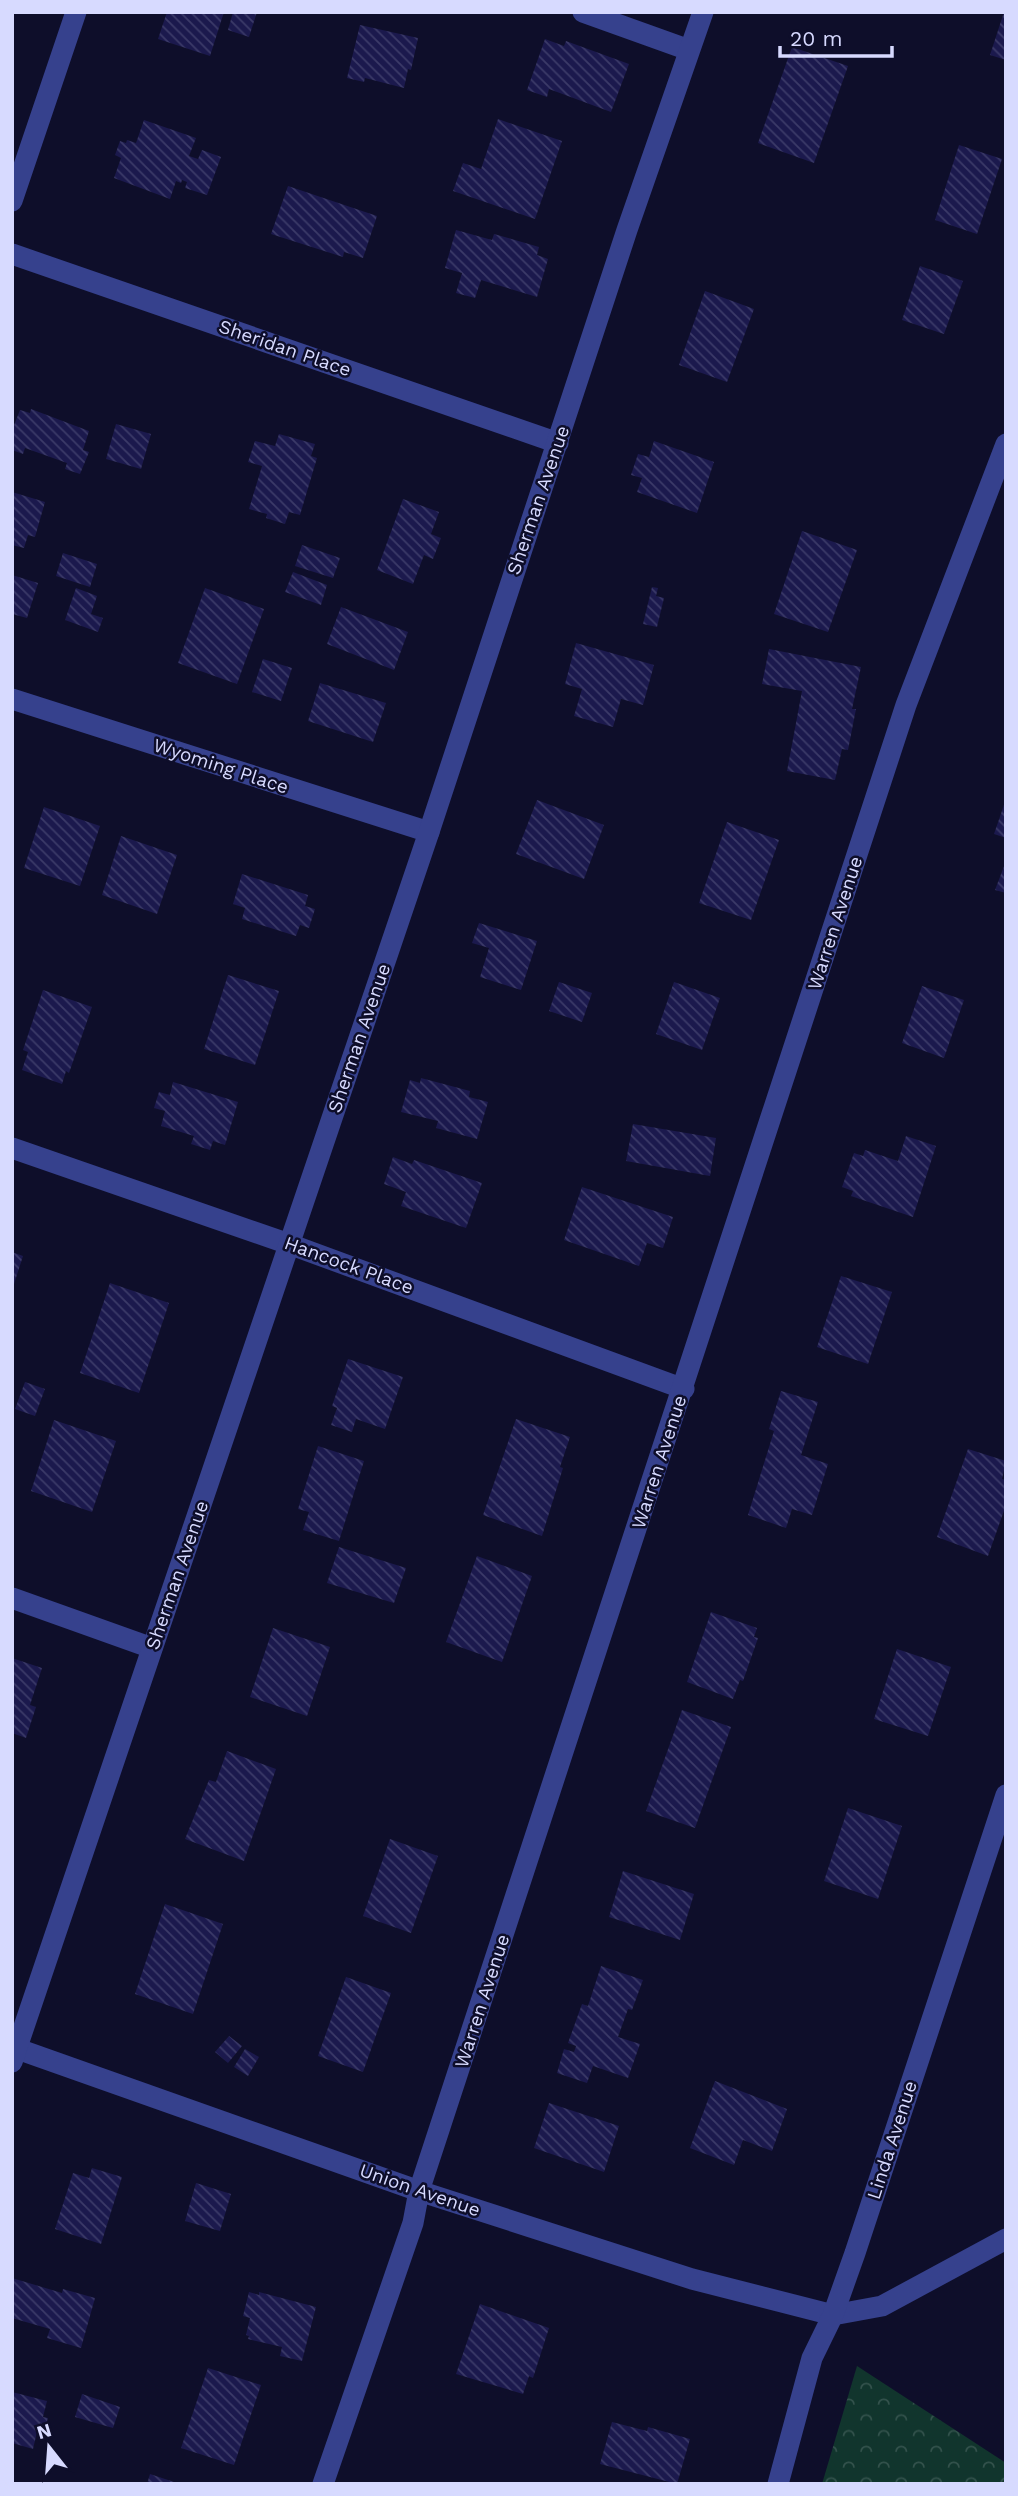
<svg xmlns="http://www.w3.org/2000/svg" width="1018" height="2496" viewBox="0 0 1018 2496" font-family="'Work Sans',sans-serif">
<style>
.forest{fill:url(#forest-crowns)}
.building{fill:url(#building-back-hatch)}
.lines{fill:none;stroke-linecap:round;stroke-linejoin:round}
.minor{stroke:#36418d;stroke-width:21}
.labels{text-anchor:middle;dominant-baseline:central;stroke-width:5;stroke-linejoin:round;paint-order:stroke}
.street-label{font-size:19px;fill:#d7daff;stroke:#0e0e2a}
</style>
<defs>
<pattern id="forest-crowns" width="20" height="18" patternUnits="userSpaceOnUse" patternTransform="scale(1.75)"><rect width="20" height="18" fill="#11352d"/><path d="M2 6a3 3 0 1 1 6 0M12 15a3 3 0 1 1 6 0" fill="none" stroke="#33524c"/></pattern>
<pattern id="building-back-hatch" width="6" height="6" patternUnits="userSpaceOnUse" patternTransform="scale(1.75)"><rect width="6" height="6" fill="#1b194d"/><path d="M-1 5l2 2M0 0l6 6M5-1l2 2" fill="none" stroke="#3b3a68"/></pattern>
</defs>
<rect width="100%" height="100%" fill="#0e0e2a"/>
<path class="forest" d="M857,2366l149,97v21h-184z"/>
<g class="building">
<path d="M167,12h57l-14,44 -52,-17z"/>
<path d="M233,12h24l-8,25 -21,-7z"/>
<path d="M1004,12h2v48l-16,-5z"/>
<path d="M360,25l58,13 -7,32 -3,-1 -4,19 -39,-10 -1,4 -17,-4z"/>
<path d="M545,39l19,7 2,-5 63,23 -18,48 -62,-23 -2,8 -20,-7z"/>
<path d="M792,47l56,19 -34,97 -56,-20z"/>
<path d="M498,119l64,22 -27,78 -82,-28 10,-28 18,6z"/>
<path d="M144,120l52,18 -7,18 9,3 4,-9 19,7 -14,38 -22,-7 2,-6 -5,-2 -1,3 -5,-2 -6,18 -56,-21 7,-20 -6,-3 5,-14 6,2 1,-3 9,3z"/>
<path d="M959,145l43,14 -25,75 -42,-14z"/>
<path d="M288,186l89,30 -14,42 -19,-6 -1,5 -72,-23z"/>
<path d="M456,230l36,10 2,-6 45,13 -2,8 11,4 -11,38 -56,-17 -6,18 -19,-5 6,-20 -17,-5z"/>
<path d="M920,266l43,15 -19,53 -42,-14z"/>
<path d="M705,291l49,18 -27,73 -48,-17z"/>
<path d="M31,409l58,22 -6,19 6,2 -9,22 -15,-5 2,-6 -42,-15 -2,6 -11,-4v-20l8,-20 10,3z"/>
<path d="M116,424l35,10 -10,35 -35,-10z"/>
<path d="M279,434l36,10 -4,12 6,2 -17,57 -11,-3 -4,12 -19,-6 1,-4 -18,-5 13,-43 -14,-4 7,-21 20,5z"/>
<path d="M654,441l60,21 -17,51 -60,-21 5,-14 -11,-3 7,-21 11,3z"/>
<path d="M12,492l33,10 -10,35 -7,-2 -4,13 -12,-3z"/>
<path d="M403,499l36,13 -8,22 10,4 -8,21 -9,-4 -11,29 -36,-14z"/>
<path d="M802,531l55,19 -29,82 -54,-18z"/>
<path d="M302,545l38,13 -7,20 -38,-12z"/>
<path d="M63,553l34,11 -7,23 -34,-11z"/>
<path d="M293,572l34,13 -6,20 -36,-13z"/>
<path d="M12,575l26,8 -11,35 -15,-4z"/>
<path d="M652,587l6,1 -2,8 8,2 -7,29 -14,-3z"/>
<path d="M76,588l21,8 -6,18 12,4 -5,14 -33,-12z"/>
<path d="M205,588l59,21 -27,75 -59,-21z"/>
<path d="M341,607l67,25 -14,38 -67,-26z"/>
<path d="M576,643l78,22 -11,40 -22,-6 -8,28 -39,-11 8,-27 -17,-5z"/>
<path d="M769,649l92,18 -9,42h4l-8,41 -6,-1 -7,31 -48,-9 15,-80 -40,-7z"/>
<path d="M263,659l29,9 -11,33 -29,-9z"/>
<path d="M320,683l66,20 -13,39 -65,-21z"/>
<path d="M1006,799v39l-12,-4z"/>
<path d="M537,800l67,25 -20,54 -68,-25z"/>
<path d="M44,807l56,19 -20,60 -56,-18z"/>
<path d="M727,822l52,18 -28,80 -52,-17z"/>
<path d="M121,836l56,19 -20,59 -55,-19z"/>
<path d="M1006,861v32l-11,-3z"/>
<path d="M242,874l66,21 -3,11 10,3 -6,19 -9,-3 -4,11 -54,-17 3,-11 -12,-4z"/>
<path d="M479,923l58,18 -16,49 -41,-13 9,-29 -17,-5z"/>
<path d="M228,975l51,16 -24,74 -51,-16z"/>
<path d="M559,982l33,11 -10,29 -33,-11z"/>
<path d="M674,982l46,16 -18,52 -46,-16z"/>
<path d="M922,986l42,14 -20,58 -42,-15z"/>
<path d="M43,990l49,17 -23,66 -3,-2 -4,13 -40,-14 6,-18 -5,-2z"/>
<path d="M421,1078l49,13 -1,6 19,5 -11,37 -41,-11 2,-7 -37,-9 9,-32 10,3z"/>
<path d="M173,1082l65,20 -13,43 -12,-4 -3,9 -19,-6 3,-8 -33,-10 4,-15 -11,-3 5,-16 11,3z"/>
<path d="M633,1124l83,14 -6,38 -84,-15z"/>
<path d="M906,1136l30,10 -23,71 -62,-21 2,-5 -11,-4 12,-34 9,3 2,-6 33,11z"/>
<path d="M393,1157l19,7 2,-4 68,23 -16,45 -65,-22 5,-14 -22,-8z"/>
<path d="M582,1187l91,30 -10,31 -16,-5 -8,23 -75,-26z"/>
<path d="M12,1252l11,4 -10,31 -1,-1z"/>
<path d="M841,1276l51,16 -24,72 -51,-17z"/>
<path d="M110,1283l59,20 -30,90 -59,-20z"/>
<path d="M348,1359l55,18 -18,52 -29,-10 -4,13 -21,-7 6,-17 -5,-2z"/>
<path d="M25,1382l20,7 -10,27 -20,-7z"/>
<path d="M781,1391l37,11 -17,53 27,9 -16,51 -20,-6 -6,19 -38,-13 26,-84 -5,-2z"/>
<path d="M516,1419l54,18 -10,30 3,1 -21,68 -59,-21z"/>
<path d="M54,1420l62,21 -24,71 -61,-21z"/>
<path d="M318,1446l46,15 -25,80 -36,-11 6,-18 -11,-3z"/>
<path d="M968,1449l38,12 -4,18 4,1v25l-18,51 -51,-19z"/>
<path d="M339,1547l67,21 -12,35 -67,-20z"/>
<path d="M477,1556l55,20 -30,86 -56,-20z"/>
<path d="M711,1612l46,16 -3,9 4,1 -15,43 -3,-1 -7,19 -46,-17z"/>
<path d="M273,1628l57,19 -23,69 -57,-19z"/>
<path d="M897,1649l54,18 -23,69 -54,-17z"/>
<path d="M12,1658l30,10 -12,37 6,2 -10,31 -14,-5z"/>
<path d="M682,1710l49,17 -36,101 -49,-17z"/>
<path d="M227,1751l49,18 -32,92 -59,-22 24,-59 7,2z"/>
<path d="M848,1808l54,18 -24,73 -54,-18z"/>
<path d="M390,1839l48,17 -27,77 -48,-17z"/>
<path d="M623,1871l71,23 -14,46 -71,-23z"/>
<path d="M165,1904l58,20 -30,90 -58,-20z"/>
<path d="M601,1966l42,14 -11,30 -4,-1 -10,28 22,7 -12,34 -35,-12 -6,17 -30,-10 7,-24 10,3 2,-6 -8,-3 14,-39 6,2z"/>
<path d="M346,1977l45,16 -28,79 -45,-16z"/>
<path d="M229,2036l13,10 -14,17 -13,-11z"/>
<path d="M245,2049l14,8 -11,19 -14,-9z"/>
<path d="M715,2081l72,28 -15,42 -29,-11 -9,25 -44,-17z"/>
<path d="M549,2103l70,23 -15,46 -70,-24z"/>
<path d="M92,2168l30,9 -21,67 -46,-15 18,-56 16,5z"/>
<path d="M196,2183l35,11 -11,37 -35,-10z"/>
<path d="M12,2278l50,15 1,-4 32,9 -14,50 -34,-10 3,-9 -38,-11z"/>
<path d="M249,2292l10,3v-3l57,15 -14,54 -22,-5 2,-9 -34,-8 1,-3 -3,-1 4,-17 -7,-2z"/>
<path d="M480,2304l69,24 -16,50 -4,-2 -6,18 -67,-20z"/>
<path d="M208,2368l53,17 -27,80 -53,-17z"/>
<path d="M12,2392l35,9 -4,16 5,1 -5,16 -6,-2 -4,17 -21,-6z"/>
<path d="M82,2394l38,13 -7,21 -38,-11z"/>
<path d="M612,2422l35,9 1,-4 42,12 -13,45 -77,-20z"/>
<path d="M150,2474l27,9v1h-30z"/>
</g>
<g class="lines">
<g class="minor">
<path d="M583,12l106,38"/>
<path d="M12,201l64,-189"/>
<path d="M12,254l546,189"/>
<path d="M12,699l417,133"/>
<path d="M12,1148l277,96 395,145"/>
<path d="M12,1598l140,50"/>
<path d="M12,2047l407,144 273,88 141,36 49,-9 124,-67"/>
<path d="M12,2062l417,-1230 198,-602 76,-218"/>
<path d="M323,2484l90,-261 6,-32 487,-1486 100,-261"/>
<path d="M778,2484l34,-126 21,-43 22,-62 151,-458"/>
</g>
</g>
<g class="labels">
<g class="street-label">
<text transform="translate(285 348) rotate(19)">Sheridan Place</text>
<text transform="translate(538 500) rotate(-71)">Sherman Avenue</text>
<text transform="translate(221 766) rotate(18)">Wyoming Place</text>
<text transform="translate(835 923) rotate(-72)">Warren Avenue</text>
<text transform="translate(359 1038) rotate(-71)">Sherman Avenue</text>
<text transform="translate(349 1265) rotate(20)">Hancock Place</text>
<text transform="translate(659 1462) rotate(-72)">Warren Avenue</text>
<text transform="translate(177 1575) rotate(-71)">Sherman Avenue</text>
<text transform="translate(482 2001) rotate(-72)">Warren Avenue</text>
<text transform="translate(892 2140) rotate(-72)">Linda Avenue</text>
<text transform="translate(420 2190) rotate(19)">Union Avenue</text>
</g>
</g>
<rect width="1018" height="2496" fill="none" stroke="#d7daff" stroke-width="28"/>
<g transform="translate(49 2447) rotate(343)" stroke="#0e0e2a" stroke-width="5" paint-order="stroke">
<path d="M0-5L12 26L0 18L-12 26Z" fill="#d7daff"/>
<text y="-10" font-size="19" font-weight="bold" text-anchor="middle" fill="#d7daff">N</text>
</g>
<path d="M780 46v10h112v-10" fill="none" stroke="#d7daff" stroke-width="3.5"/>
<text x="790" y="46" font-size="21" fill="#d7daff" stroke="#0e0e2a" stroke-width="5" paint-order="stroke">20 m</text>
</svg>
